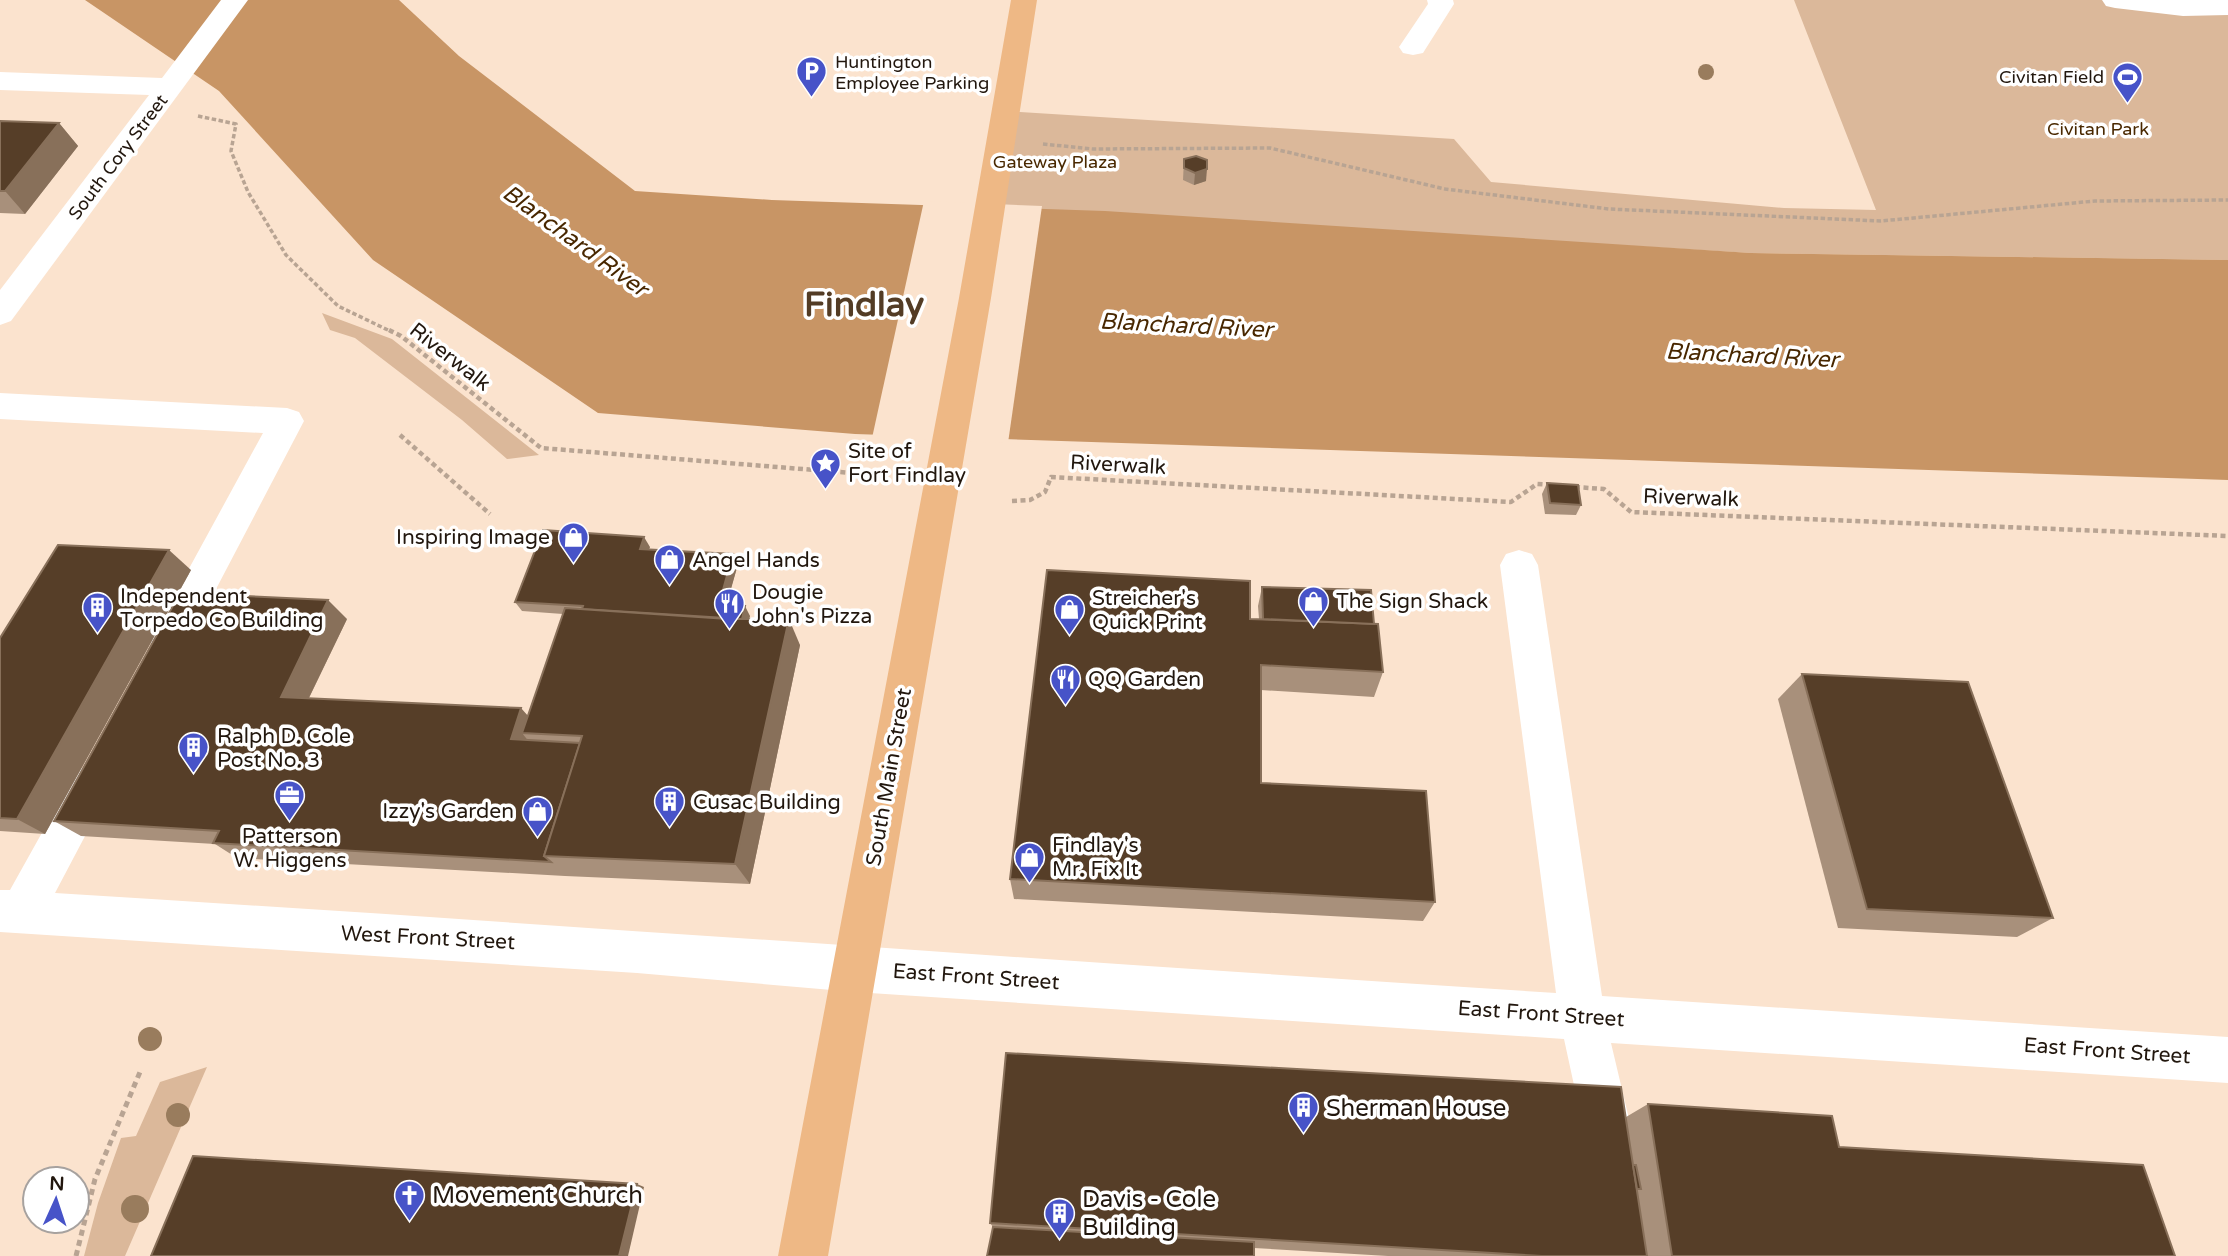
<svg xmlns="http://www.w3.org/2000/svg" width="2228" height="1256" viewBox="0 0 2228 1256" font-family="'Varela Round',sans-serif">
<style>
.green{fill:#dbb89a}
.water{fill:#c89565}
.pier{fill:#fbe3ce}
.lines{fill:none;stroke-linecap:round;stroke-linejoin:round}
.path-far2{stroke:#b8a493;stroke-width:3.5;stroke-dasharray:4.5 2.5;stroke-linecap:butt}
.path-far1{stroke:#b8a493;stroke-width:4.5;stroke-dasharray:5 3.5;stroke-linecap:butt}
.path{stroke:#b8a493;stroke-width:5;stroke-dasharray:6 4.5;stroke-linecap:butt}
.minor{fill:#fff;fill-rule:evenodd}
.highway{fill:#eeb885;fill-rule:evenodd}
.tree{fill:#997c5d}
.wall{fill:#a8907b}
.shaded-wall{fill:#88705a}
.building{fill:#563e28;stroke:#88705a;stroke-width:2}
.labels{text-anchor:middle;dominant-baseline:central;stroke-width:7;stroke-linejoin:round;paint-order:stroke}
.far-poi-label{font-size:18px;fill:#22170e;stroke:#fff;text-anchor:start}
.far-park-label{font-size:18px;fill:#492800;stroke:#fff}
.far-street-label{font-size:18px;fill:#22170e;stroke:#fff}
.street-label{font-size:21px;fill:#22170e;stroke:#fff}
.poi-label{font-size:21px;fill:#22170e;stroke:#fff;text-anchor:start}
.water-label{font-size:23px;font-style:italic;fill:#482700;stroke:#fff}
.near-poi-label{font-size:24px;fill:#22170e;stroke:#fff;text-anchor:start}
.town-label{font-size:35px;font-weight:bold;fill:#533c25;stroke:#fff}
</style>
<rect width="100%" height="100%" fill="#fbe3ce"/>
<g class="green">
<path d="M1794,0h321l113,3v257l-477,-7 -750,-45 4,-97 449,28 37,43 293,26 92,2z"/>
<path d="M322,313l70,26 147,116 -32,4 -45,-39 -107,-82 -25,-8z"/>
<path d="M207,1067l-82,189h-41l14,-53 23,-65 15,-2 24,-54z"/>
</g>
<path class="water" d="M85,0h314l60,56 176,135 137,9 333,11 646,42 477,7v220l-1373,-46 -257,-21 -225,-153 -154,-169z"/>
<path class="pier" d="M924,201l118,5 -34,237 -136,-5z"/>
<g class="lines">
<g class="path-far2">
<path d="M198,116l38,8 -5,27 17,41 38,63 52,51 54,26"/>
<path d="M1043,144l50,5 177,-1 175,41 164,20 272,12 214,-20 133,-1"/>
</g>
<g class="path-far1">
<path d="M389,330l12,6 140,112 323,26"/>
<path d="M400,435l90,79"/>
<path d="M1575,487l29,2 27,23 597,24"/>
<path d="M1012,501l18,-1 15,-8 6,-15 460,25 26,-18 15,1"/>
</g>
<path class="path" d="M76,1256l19,-77 45,-107"/>
<g class="minor">
<path d="M221,0h27l-237,321 -11,4v-35l149,-195 -149,-5v-18l162,6z"/>
<path d="M1427,0h26l1,4 -31,49 -10,2 -10,-2 -4,-6 29,-43z"/>
<path d="M2102,0h126v15l-45,1 -68,-8 -9,-2z"/>
<path d="M0,393l287,15 12,4 5,9 -121,231 -14,5 -14,-5 -5,-12 113,-207 -263,-14z"/>
<path d="M1519,550l13,4 6,11 64,431 626,41v46l-617,-40 22,93 -7,17 -17,7 -17,-7 -7,-17 -21,-97 -709,-47 -218,-19 -637,-41v-42h10l67,-120 15,-6 15,6 6,13 -58,110c501,31 1001,68 1501,100l-56,-428 6,-11z"/>
</g>
<path class="highway" d="M1011,0h26l-46,298 -163,958h-50l181,-958z"/>
</g>
<g class="tree">
<circle cx="1706" cy="72" r="8"/>
<circle cx="150" cy="1039" r="12"/>
<circle cx="178" cy="1115" r="12"/>
<circle cx="135" cy="1209" r="14"/>
</g>
<g class="wall">
<path d="M0,121l59,2 19,23 -53,68 -25,-1z"/>
<path d="M1184,159l22,22 -12,4 -11,-5z"/>
<path d="M1547,483l34,22 -5,10 -31,-1 -3,-20z"/>
<path d="M650,547l-1,2 84,5 5,10 -12,41 24,11 -1,3 51,26 -50,239 -185,-8 -328,-18 -22,-14 -134,-8 -27,-15 293,-202 -38,79 219,17 35,-101 -41,-3 -7,-9z"/>
<path d="M191,570l-146,264 -45,-3v-193z"/>
<path d="M1262,587l112,37 9,48 -9,25 -113,-7v93l174,119 -12,19 -409,-22 -4,-20 240,-260h9l-1,-13z"/>
<path d="M1802,674l251,244 -36,19 -179,-9 -60,-229z"/>
<path d="M1648,1104l191,43 336,109h-787l-134,-8 -261,-21 -3,-4 636,-106z"/>
</g>
<g class="shaded-wall">
<path d="M59,123l19,23 -53,68 -20,-23z"/>
<path d="M1207,169l-1,12 -12,4 1,-12z"/>
<path d="M644,537l6,10 -5,12 -5,-10z"/>
<path d="M169,550l22,20 -146,264 -28,-15z"/>
<path d="M733,554l5,10 -14,50 -5,-10z"/>
<path d="M328,600l19,19 -46,95 -20,-17z"/>
<path d="M745,606l5,10 -9,29 -4,-9z"/>
<path d="M789,619l11,26 -50,239 -15,-20z"/>
<path d="M521,708l15,17 -14,8 8,10 -19,-4z"/>
<path d="M637,1184l7,3 -16,69h-9z"/>
</g>
<g class="building">
<path d="M0,121l59,2 -54,68h-5z"/>
<path d="M1196,156l11,4v9l-12,4 -11,-5v-9z"/>
<path d="M1547,483l31,2 3,20 -31,-2z"/>
<path d="M543,530l101,7 -4,12 93,5 -14,50 26,2 -3,13 -160,-10 1,-3 -68,-4z"/>
<path d="M58,545l111,5 -152,269 -17,-1v-180z"/>
<path d="M1047,570l203,11v38l128,5 5,48 -122,-7v118l165,8 9,111 -425,-23z"/>
<path d="M1262,587l109,3 3,34 -111,-5z"/>
<path d="M180,593l148,7 -47,97 240,11 -10,31 69,4 -36,113 7,6 -338,-19 6,-12 -165,-10z"/>
<path d="M565,608l163,11h61l-54,245 -191,-8 38,-120 -60,-3z"/>
<path d="M1802,674l166,8 85,236 -186,-9z"/>
<path d="M1006,1053l615,34 26,169h-105l-552,-33z"/>
<path d="M1648,1104l184,12 7,31 304,18 32,91h-503z"/>
<path d="M193,1156l444,28 -18,72h-468z"/>
<path d="M1633,1165h3l5,24h-4z"/>
<path d="M993,1227l261,15v14h-267z"/>
</g>
<defs>
<symbol id="parking-pin" viewBox="-11 -11 22 30"><path d="M0 17L-7.5 6A9.5 9.5 0 1 1 7.5 6Z" fill="#4753c8" stroke="#fff"/><path d="M-3.5-5.5H1a3.5 3.5 0 0 1 0 7H-1V5.5H-3.5ZM-1-3.4V-.6H.8a1.4 1.4 0 0 0 0-2.8Z" fill="#fff"/></symbol>
<symbol id="stadium-pin" viewBox="-11 -11 22 30"><path d="M0 17L-7.5 6A9.5 9.5 0 1 1 7.5 6Z" fill="#4753c8" stroke="#fff"/><path d="M0-5a6.5 5 0 1 0 0 10a6.5 5 0 1 0 0-10ZM-3.5-1.8h7v3.6h-7Z" fill="#fff"/></symbol>
<symbol id="sight-pin" viewBox="-11 -11 22 30"><path d="M0 17L-7.5 6A9.5 9.5 0 1 1 7.5 6Z" fill="#4753c8" stroke="#fff"/><path d="M0-6L1.8-2.2L6-1.7L2.9 1.2L3.7 5.4L0 3.3L-3.7 5.4L-2.9 1.2L-6-1.7L-1.8-2.2Z" fill="#fff"/></symbol>
<symbol id="shop-pin" viewBox="-11 -11 22 30"><path d="M0 17L-7.5 6A9.5 9.5 0 1 1 7.5 6Z" fill="#4753c8" stroke="#fff"/><path d="M-5-2.5h2.3a2.7 3.5 0 0 1 5.4 0H5L5.5 6h-11ZM-1.5-2.5h3a1.5 2.3 0 0 0-3 0Z" fill="#fff"/></symbol>
<symbol id="restaurant-pin" viewBox="-11 -11 22 30"><path d="M0 17L-7.5 6A9.5 9.5 0 1 1 7.5 6Z" fill="#4753c8" stroke="#fff"/><path d="M-5-6h1v4h1v-4h1v4h1v-4h1v5L-1.5 .5V6h-2V.5L-5-1ZM5-6V6H3V1.5H1.5Q1.5-4 5-6Z" fill="#fff"/></symbol>
<symbol id="building-pin" viewBox="-11 -11 22 30"><path d="M0 17L-7.5 6A9.5 9.5 0 1 1 7.5 6Z" fill="#4753c8" stroke="#fff"/><path d="M-4-6H4V6H1V3H-1V6H-4ZM-2.5-4.3h1.7v1.8h-1.7ZM.8-4.3h1.7v1.8H.8ZM-2.5-1h1.7V.8h-1.7ZM.8-1h1.7V.8H.8Z" fill="#fff"/></symbol>
<symbol id="office-pin" viewBox="-11 -11 22 30"><path d="M0 17L-7.5 6A9.5 9.5 0 1 1 7.5 6Z" fill="#4753c8" stroke="#fff"/><path d="M-6-3h4V-5.5h4V-3h4V5H-6ZM-1-4.5V-3h2v-1.5ZM-6 0V1H6V0Z" fill="#fff"/></symbol>
<symbol id="church-pin" viewBox="-11 -11 22 30"><path d="M0 17L-7.5 6A9.5 9.5 0 1 1 7.5 6Z" fill="#4753c8" stroke="#fff"/><path d="M-1.2-6h2.4v3.5h3.3v2.4h-3.3V6h-2.4V-.1h-3.3v-2.4h3.3Z" fill="#fff"/></symbol>
</defs>
<g fill-rule="evenodd">
<use href="#parking-pin" x="794" y="54" width="35" height="47"/>
<use href="#stadium-pin" x="2110" y="60" width="35" height="47"/>
<use href="#sight-pin" x="808" y="446" width="35" height="47"/>
<use href="#shop-pin" x="556" y="520" width="35" height="47"/>
<use href="#shop-pin" x="652" y="542" width="35" height="47"/>
<use href="#shop-pin" x="1296" y="584" width="35" height="47"/>
<use href="#restaurant-pin" x="712" y="586" width="35" height="47"/>
<use href="#building-pin" x="80" y="590" width="35" height="47"/>
<use href="#shop-pin" x="1052" y="592" width="35" height="47"/>
<use href="#restaurant-pin" x="1048" y="662" width="35" height="47"/>
<use href="#building-pin" x="176" y="730" width="35" height="47"/>
<use href="#office-pin" x="272" y="778" width="35" height="47"/>
<use href="#building-pin" x="652" y="784" width="35" height="47"/>
<use href="#shop-pin" x="520" y="794" width="35" height="47"/>
<use href="#shop-pin" x="1012" y="840" width="35" height="47"/>
<use href="#building-pin" x="1286" y="1090" width="35" height="47"/>
<use href="#church-pin" x="392" y="1178" width="35" height="47"/>
<use href="#building-pin" x="1042" y="1196" width="35" height="47"/>
</g>
<g class="labels">
<g class="far-poi-label">
<text x="835" y="62">Huntington<tspan x="835" dy="21">Employee Parking</tspan></text>
<text x="2104" y="77" text-anchor="end">Civitan Field</text>
</g>
<g class="far-park-label">
<text x="2098" y="129">Civitan Park</text>
<text x="1055" y="162">Gateway Plaza</text>
</g>
<g class="far-street-label">
<text transform="translate(118 157) rotate(-53)">South Cory Street</text>
</g>
<g class="street-label">
<text transform="translate(450 357) rotate(38)">Riverwalk</text>
<text transform="translate(1118 465) rotate(3)">Riverwalk</text>
<text transform="translate(1691 498) rotate(2)">Riverwalk</text>
<text transform="translate(889 777) rotate(-80)">South Main Street</text>
<text transform="translate(428 938) rotate(3)">West Front Street</text>
<text transform="translate(976 977) rotate(4)">East Front Street</text>
<text transform="translate(1541 1014) rotate(4)">East Front Street</text>
<text transform="translate(2107 1051) rotate(4)">East Front Street</text>
</g>
<g class="poi-label">
<text x="848" y="451">Site of<tspan x="848" dy="24">Fort Findlay</tspan></text>
<text x="550" y="537" text-anchor="end">Inspiring Image</text>
<text x="692" y="560">Angel Hands</text>
<text x="752" y="592">Dougie<tspan x="752" dy="24">John's Pizza</tspan></text>
<text x="120" y="596">Independent<tspan x="120" dy="24">Torpedo Co Building</tspan></text>
<text x="1092" y="598">Streicher's<tspan x="1092" dy="24">Quick Print</tspan></text>
<text x="1336" y="601">The Sign Shack</text>
<text x="1088" y="679">QQ Garden</text>
<text x="217" y="736">Ralph D. Cole<tspan x="217" dy="24">Post No. 3</tspan></text>
<text x="693" y="802">Cusac Building</text>
<text x="514" y="811" text-anchor="end">Izzy's Garden</text>
<text x="290" y="836" text-anchor="middle">Patterson<tspan x="290" dy="24">W. Higgens</tspan></text>
<text x="1052" y="845">Findlay's<tspan x="1052" dy="24">Mr. Fix It</tspan></text>
</g>
<g class="water-label">
<text transform="translate(575 241) rotate(36)">Blanchard River</text>
<text transform="translate(1186 326) rotate(3)">Blanchard River</text>
<text transform="translate(1752 356) rotate(3)">Blanchard River</text>
</g>
<g class="near-poi-label">
<text x="1326" y="1108">Sherman House</text>
<text x="432" y="1195">Movement Church</text>
<text x="1082" y="1199">Davis - Cole<tspan x="1082" dy="28">Building</tspan></text>
</g>
<g class="town-label">
<text x="864" y="305">Findlay</text>
</g>
</g>
<g transform="translate(56 1200) rotate(3)"><circle r="33" fill="#ffffff" stroke="#a7a29f" stroke-width="2"/>
<path d="M0-5L12 26L0 18L-12 26Z" fill="#4753c8"/>
<text y="-10" font-size="19" font-weight="bold" text-anchor="middle" fill="#22170e">N</text>
</g>
</svg>
